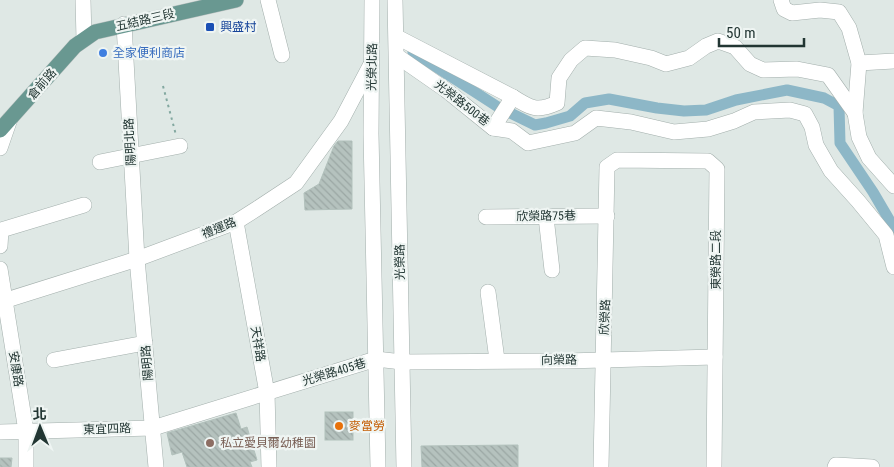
<svg xmlns="http://www.w3.org/2000/svg" width="894" height="467" viewBox="0 0 894 467" font-family="'Roboto Condensed','Noto Sans TC',sans-serif">
<style>
.lines{fill:none;stroke-linecap:round;stroke-linejoin:round}
.canal{stroke:#8db7c7;stroke-width:11}
.building{fill:url(#building-back-hatch);stroke:#b2c1bc}
.minor-casing{stroke:#a3afac;stroke-width:16}
.major-casing{stroke:#bdc3c2;stroke-width:16}
.path{stroke:#83a8a0;stroke-width:2;stroke-dasharray:2.5 4;stroke-linecap:butt}
.minor{stroke:#fff;stroke-width:15}
.major{stroke:#699891;stroke-width:15}
.transit-dot{fill:#1a4fb4;stroke:#eff5f3;stroke-width:2}
.shop-dot{fill:#3f7fe0;stroke:#eff5f3;stroke-width:2}
.food-dot{fill:#e8710a;stroke:#eff5f3;stroke-width:2}
.education-dot{fill:#8d6e63;stroke:#eff5f3;stroke-width:2}
.labels{text-anchor:middle;dominant-baseline:central;stroke-width:4.5;stroke-linejoin:round;paint-order:stroke}
.street-label{font-size:12px;fill:#223633;stroke:#eff5f3}
.transit-label{font-size:12px;fill:#164399;stroke:#eff5f3;text-anchor:start}
.shop-label{font-size:12px;fill:#366cbe;stroke:#eff5f3;text-anchor:start}
.food-label{font-size:12px;fill:#c56008;stroke:#eff5f3;text-anchor:start}
.education-label{font-size:12px;fill:#785e54;stroke:#eff5f3;text-anchor:start}
</style>
<defs>
<pattern id="building-back-hatch" width="6" height="6" patternUnits="userSpaceOnUse" patternTransform="scale(1.25)"><rect width="6" height="6" fill="#b5c2be"/><path d="M-1 5l2 2M0 0l6 6M5-1l2 2" fill="none" stroke="#9ba7a4"/></pattern>
</defs>
<rect width="100%" height="100%" fill="#dfe8e5"/>
<g class="lines">
<path class="canal" d="M413,52l85,55 37,18 11,-2 24,-7 15,-13 24,-4 48,9 27,3 22,-1 30,-10 51,-10 37,8 15,8 1,37 33,49 21,36"/>
</g>
<g class="building">
<path d="M338,141h14v68l-47,1 -1,-17 15,-9 15,-38z"/>
<rect x="325" y="412" width="28" height="28"/>
<path d="M236,413l5,16 6,-2 10,33 -7,2 2,5h-65l-5,-15 -10,3 -5,-22z"/>
<path d="M518,445v22h-96l-1,-21z"/>
<path d="M0,458h12l-1,9h-11z"/>
</g>
<g class="lines">
<defs>
<g id="minor">
<path d="M83,0l1,39"/>
<path d="M268,0l14,55"/>
<path d="M372,0l-1,134 7,333"/>
<path d="M395,0l9,467"/>
<path d="M781,0l3,9 8,4 28,-3 19,2 10,16 10,35 -4,50 4,24 10,21 25,28"/>
<path d="M124,24l13,235 19,208"/>
<path d="M397,37l116,60c17,11 24,15 44,6l2,-25 12,-18 14,-12 30,2 36,8 15,6 23,-6 17,-12 12,-5 17,6 15,17 13,6 34,-1 31,6 27,38"/>
<path d="M397,56l49,34 47,38 19,3 16,12 47,-10 21,-15 35,4 43,10 34,-3 26,-8 20,-9 36,-2 15,4 7,13 4,18 15,26 27,30 28,34 8,32"/>
<path d="M859,63l35,-2"/>
<path d="M493,128l20,-31"/>
<path d="M0,148l10,-29"/>
<path d="M100,162l80,-16"/>
<path d="M486,217l121,-1"/>
<path d="M546,217l6,53"/>
<path d="M236,222l31,171 2,74"/>
<path d="M0,246l1,-16 83,-25"/>
<path d="M0,269l26,162v36"/>
<path d="M488,292l9,68"/>
<path d="M0,302l137,-43 99,-37 22,-14 38,-25 45,-62 29,-55"/>
<path d="M54,360l91,-17"/>
<path d="M0,432l153,-4 223,-69 26,3 164,-1 149,-4"/>
<path d="M601,467l6,-300 10,-7 91,1 9,8 -3,298"/>
<path d="M835,467l1,-2 36,2"/>
</g>
<path id="major" d="M0,130l75,-84 20,-14 141,-32"/>
</defs>
<use href="#minor" class="minor-casing"/>
<use href="#major" class="major-casing"/>
<path class="path" d="M163,86l13,49"/>
<use href="#minor" class="minor"/>
<use href="#major" class="major"/>
</g>
<rect class="transit-dot" x="205" y="22" width="10" height="10" rx="2.5"/>
<circle class="shop-dot" cx="103" cy="53" r="5"/>
<circle class="food-dot" cx="339" cy="426" r="5"/>
<circle class="education-dot" cx="210" cy="443" r="5"/>
<g class="labels">
<g class="street-label">
<text transform="translate(145 20) rotate(-13)">五結路三段</text>
<text transform="translate(372 67) rotate(-89)">光榮北路</text>
<text transform="translate(42 84) rotate(-49)">倉前路</text>
<text transform="translate(462 103) rotate(38)">光榮路500巷</text>
<text transform="translate(130 142) rotate(-93)">陽明北路</text>
<text transform="translate(546 216) rotate(-1)">欣榮路75巷</text>
<text transform="translate(219 228) rotate(-22)">禮運路</text>
<text transform="translate(716 260) rotate(-90)">東榮路二段</text>
<text transform="translate(400 262) rotate(-91)">光榮路</text>
<text transform="translate(605 317) rotate(-88)">欣榮路</text>
<text transform="translate(258 344) rotate(80)">天祥路</text>
<text transform="translate(559 360) rotate(-1)">向榮路</text>
<text transform="translate(147 363) rotate(-95)">陽明路</text>
<text transform="translate(16 369) rotate(81)">安康路</text>
<text transform="translate(334 372) rotate(-17)">光榮路405巷</text>
<text transform="translate(107 429) rotate(-2)">東宜四路</text>
</g>
<g class="transit-label">
<text x="220" y="27">興盛村</text>
</g>
<g class="shop-label">
<text x="113" y="53">全家便利商店</text>
</g>
<g class="food-label">
<text x="349" y="426">麥當勞</text>
</g>
<g class="education-label">
<text x="220" y="443">私立愛貝爾幼稚園</text>
</g>
</g>
<g transform="translate(40 427) rotate(359)" stroke="#eff5f3" stroke-width="4" paint-order="stroke">
<path d="M0-4L9 19L0 12L-9 19Z" fill="#223633"/>
<text y="-8" font-size="14" font-weight="bold" text-anchor="middle" fill="#223633">北</text>
</g>
<path d="M719 38v8h85v-8" fill="none" stroke="#223633" stroke-width="2.5"/>
<text x="726" y="38" font-size="15" fill="#223633" stroke="#eff5f3" stroke-width="4" paint-order="stroke">50 m</text>
</svg>
